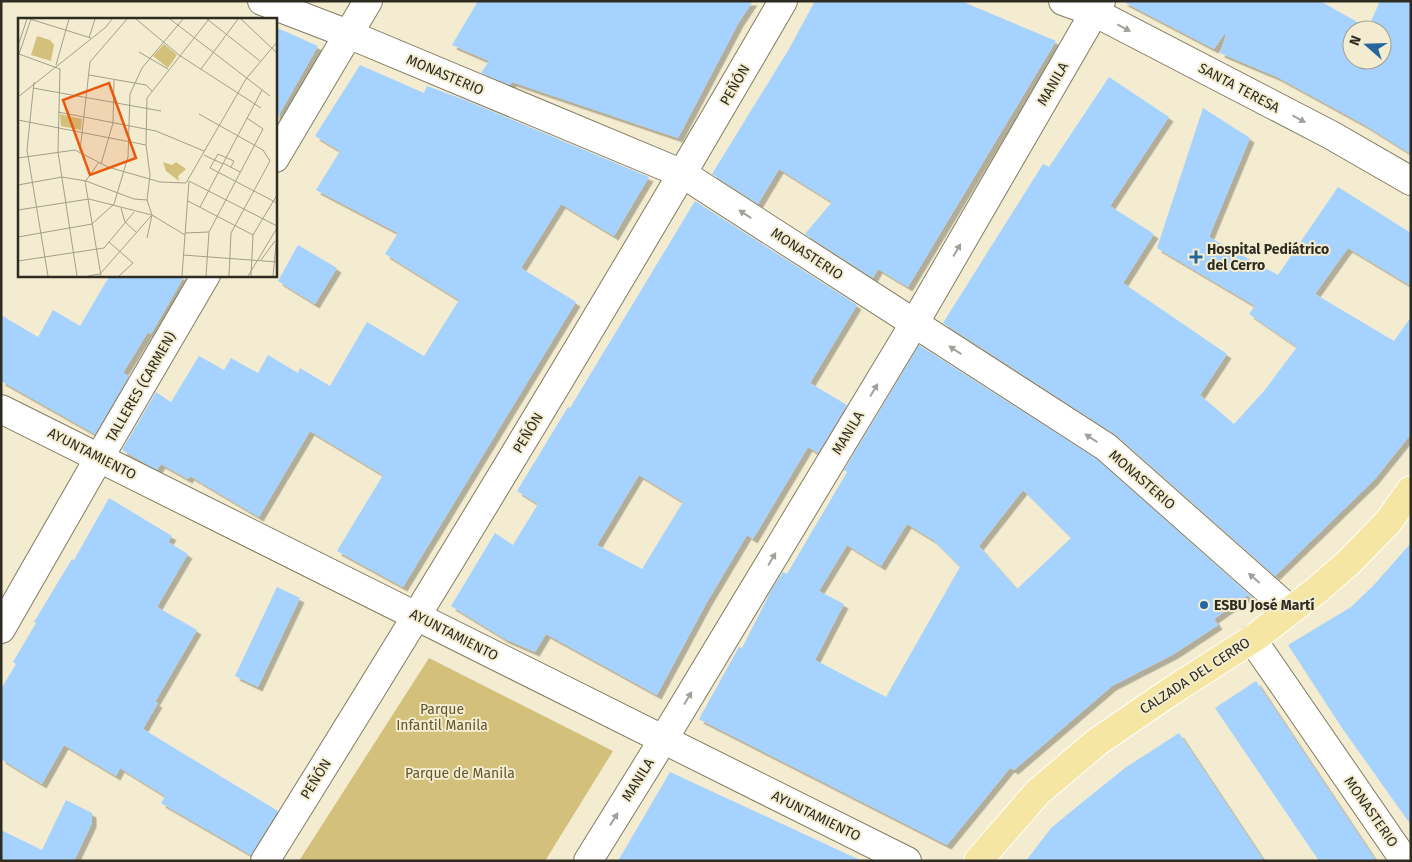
<svg xmlns="http://www.w3.org/2000/svg" width="1412" height="862" viewBox="0 0 1412 862" font-family="'Fira Sans',sans-serif">
<style>
.green{fill:#d2c07b}
.building{fill:#a5d2fe;fill-rule:evenodd;filter:url(#shadow)}
.lines{fill:none;stroke-linecap:round;stroke-linejoin:round}
.minor-casing{stroke:#827c62;stroke-width:30}
.primary-casing{stroke:#fff;stroke-width:30}
.minor{stroke:#fff;stroke-width:28}
.primary{stroke:#f6e6a3;stroke-width:28}
.oneway{fill:#a1a09b}
.poi-dot{fill:#27669d;stroke:#f3ecd0;stroke-width:2}
.labels{text-anchor:middle;dominant-baseline:central;stroke-width:4;stroke-linejoin:round;paint-order:stroke}
.street-label{font-size:14px;fill:#2e2c21;stroke:#f3ecd0}
.poi-label{font-size:14px;font-weight:bold;fill:#2e2c21;stroke:#f3ecd0;text-anchor:start}
.park-label{font-size:14px;fill:#62572b;stroke:#f3ecd0}
.inset-road{fill:none;stroke:#a49f8a;stroke-width:1}
.view{fill:#e8590c;fill-opacity:0.15;stroke:#e8590c;stroke-width:2.5}
.inset-edge{fill:none;stroke:#2e2c21;stroke-width:2.5}
</style>
<defs>
<filter id="shadow"><feDropShadow dx="4.5" dy="4.5" stdDeviation="0" flood-color="#0004"/></filter>
</defs>
<rect width="100%" height="100%" fill="#f3ecd0"/>
<path class="green" d="M429,658l184,93 -68,110h-246z"/>
<g class="building">
<path d="M478,1h275l-14,21 -61,116 -166,-56 -2,3 -29,-12 8,-12 -37,-16z"/>
<path d="M815,1h146l95,40 -148,246 -30,-18 -5,9 -68,-44 27,-32 -53,-33 -21,35 -46,-30 77,-125z"/>
<path d="M1122,1h198l48,27 12,-27h31v153l-48,-30 -86,-47 -57,-24 6,-18 -2,-1 -10,15zM1352,30h30v30h-30z"/>
<path d="M275,27l43,19 -43,76z"/>
<path d="M360,65l64,28 3,-7 38,14 184,77 -35,59 -53,-32 -40,64 55,34 -173,285 -66,-36 46,-76 -73,-44 -51,86 -69,-41 -2,3 -27,-15 -4,6 -35,-20 34,-58 15,10 28,-46 25,14 7,-12 27,15 10,-18 30,18 2,-5 30,18 37,-64 57,34 35,-56 -74,-46 13,-21 -82,-43 24,-39 -25,-15z"/>
<path d="M1109,77l60,40 -59,89 44,28 -31,49 104,71 -27,41 34,29 30,-33 33,-44 -48,-33 6,-8 -98,-58 46,-140 47,30 -41,99 69,38 60,-88 73,46v53l-63,-38 -33,46 79,47 17,-24v117l-37,46 -99,96 -159,-141 -173,-112 100,-159 6,3z"/>
<path d="M695,201l162,104 -47,78 37,22 -29,48 -10,-6 -55,92 -6,-4 -40,67 -50,93 -111,-61 -11,18 -30,-13 -54,-33 44,-73 18,12 25,-41 -21,-13 51,-84 2,1zM639,475l44,27 -41,67 -45,-24z"/>
<path d="M298,245l39,23 -22,36 -37,-23z"/>
<path d="M110,275h75l-34,59 -3,-2 -25,41 6,3 -34,58 -94,-53v-66l37,22 15,-27 27,16z"/>
<path d="M919,345l178,114 155,138 -1,2 -3,-4 -34,24 4,6 -44,29 -62,32 -98,84 -4,-2 -63,77 -248,-126 40,-72 3,1 31,-61 10,-15 4,2 60,-102 -3,-2zM1023,490l48,48 -54,51 -38,-43zM907,524l26,16 27,27 -74,130 -71,-37 29,-56 -25,-13 28,-46 34,21z"/>
<path d="M109,498l63,38 -4,6 20,12 -31,53 40,23 -42,72 3,1 -15,26 135,82 -27,44 -90,-52 4,-7 -45,-28 -4,8 -52,-31 -22,39 -41,-25v-70l15,-25 -3,-2 23,-39 -2,-1 38,-63 2,1z"/>
<path d="M1411,543v282l-69,-97 -54,-83 63,-38 22,-21z"/>
<path d="M277,587l23,11 -42,89 -23,-11z"/>
<path d="M1256,681l120,180h-57l-104,-153z"/>
<path d="M1179,733l85,128h-238l25,-33 23,-19 51,-41z"/>
<path d="M670,772l192,89h-244z"/>
<path d="M66,800l26,13v10l-18,38h-73v-31l41,20z"/>
</g>
<g class="lines">
<defs>
<g id="minor">
<path d="M262,1l86,33 335,140 423,273 184,163"/>
<path d="M1063,1l31,11 237,123 80,46"/>
<path d="M275,158l93,-157"/>
<path d="M1,409l906,452"/>
<path d="M1,629l98,-171 107,-183"/>
<path d="M1252,639l153,222"/>
<path d="M265,861c177,-284 350,-570 518,-860"/>
<path d="M588,861l75,-121 251,-416 187,-323"/>
</g>
<path id="primary" d="M978,861l60,-69 59,-50 73,-50 87,-56 60,-46 31,-27 40,-41 23,-32"/>
</defs>
<use href="#minor" class="minor-casing"/>
<use href="#primary" class="primary-casing"/>
<use href="#minor" class="minor"/>
<use href="#primary" class="primary"/>
</g>
<defs><path id="oneway-solid" d="M-6-.8H1V-3.2L6.5 0L1 3.2V.8H-6Z" transform="scale(1.25)"/></defs>
<g class="oneway">
<use href="#oneway-solid" transform="translate(1124 28) rotate(28)"/>
<use href="#oneway-solid" transform="translate(1299 119) rotate(28)"/>
<use href="#oneway-solid" transform="translate(745 214) rotate(-147)"/>
<use href="#oneway-solid" transform="translate(957 250) rotate(-60)"/>
<use href="#oneway-solid" transform="translate(955 350) rotate(-147)"/>
<use href="#oneway-solid" transform="translate(874 390) rotate(-59)"/>
<use href="#oneway-solid" transform="translate(1091 438) rotate(-147)"/>
<use href="#oneway-solid" transform="translate(772 559) rotate(-59)"/>
<use href="#oneway-solid" transform="translate(1254 578) rotate(-139)"/>
<use href="#oneway-solid" transform="translate(688 698) rotate(-59)"/>
<use href="#oneway-solid" transform="translate(614 819) rotate(-58)"/>
</g>
<g class="poi-dot">
<path d="M1193.5 249.5h5v5h5v5h-5v5h-5v-5h-5v-5h5z"/>
<circle cx="1204" cy="605" r="5"/>
</g>
<g class="labels">
<g class="street-label">
<text transform="translate(445 75) rotate(23)">MONASTERIO</text>
<text transform="translate(1053 84) rotate(-60)">MANILA</text>
<text transform="translate(735 85) rotate(-60)">PEÑÓN</text>
<text transform="translate(1239 88) rotate(28)">SANTA TERESA</text>
<text transform="translate(807 254) rotate(33)">MONASTERIO</text>
<text transform="translate(141 387) rotate(-60)">TALLERES (CARMEN)</text>
<text transform="translate(528 433) rotate(-59)">PEÑÓN</text>
<text transform="translate(848 433) rotate(-59)">MANILA</text>
<text transform="translate(92 454) rotate(27)">AYUNTAMIENTO</text>
<text transform="translate(1142 480) rotate(41)">MONASTERIO</text>
<text transform="translate(454 635) rotate(27)">AYUNTAMIENTO</text>
<text transform="translate(1195 676) rotate(-33)">CALZADA DEL CERRO</text>
<text transform="translate(316 779) rotate(-58)">PEÑÓN</text>
<text transform="translate(638 780) rotate(-58)">MANILA</text>
<text transform="translate(1371 812) rotate(55)">MONASTERIO</text>
<text transform="translate(816 816) rotate(26)">AYUNTAMIENTO</text>
</g>
<g class="poi-label">
<text x="1207" y="249">Hospital Pediátrico<tspan x="1207" dy="16">del Cerro</tspan></text>
<text x="1214" y="605">ESBU José Martí</text>
</g>
<g class="park-label">
<text x="442" y="709">Parque<tspan x="442" dy="16">Infantil Manila</tspan></text>
<text x="460" y="773">Parque de Manila</text>
</g>
</g>
<g transform="translate(18 18)">
<rect width="259" height="259" fill="#f3ecd0"/>
<path d="M19,18l13,4 4,5 -3,16 -20,-6zM146,26l13,11 -9,13 -15,-12zM42,96l22,5 -1,11 -20,-4zM145,144l9,3 4,-3 10,7 -8,7 1,5 -13,-10z" fill="#d2c07b"/>
<path class="inset-road" d="M12,1l61,19M118,1l43,36 82,53M152,1l100,77M189,1l53,42M223,1l36,34M71,20l6,-19M0,28l9,-27M121,34l29,17M1,36l41,15 -2,83 19,124M0,39l13,-38M38,47l13,-46M183,51l37,-50M71,57l57,10 6,6M16,64l-7,68 21,126M15,70l128,23M0,79l88,-70 6,-8M40,94l98,19 48,20M181,96l64,36 7,11M0,102l128,25M62,133l10,-89 37,-43M186,137l19,9M0,140l57,-8 33,17 52,15 26,1 60,-104 31,-37M205,145l17,9M83,146l12,-41 1,-43M213,149l3,-6 -16,-7 -8,14 67,35M67,163l16,95M67,164l14,-20M0,167l44,-8 24,4 48,18 13,1M170,183l65,34M182,189l62,-117M103,190l4,14 11,10M0,192l71,-11 63,16 33,20M167,215l24,-1M0,219l74,-13 22,-20 14,-47 2,-63 12,-26 41,-49M129,220l5,-23 -5,-15 3,-25 -4,-30 1,-47 62,-79M91,224l24,21 -14,13M165,237l94,7M243,242l14,-19M0,243l86,-13 30,-36M70,258l12,-2 51,-58M164,258l7,-95 88,45M188,258l3,-44 54,-103 -16,-11M211,258l2,-43 39,-72M230,258l29,-48M233,258l2,-41 24,-40M255,258l4,-42"/>
<path class="view" d="M91,65l27,75 -46,17 -27,-75z"/>
<rect width="259" height="259" class="inset-edge"/>
</g>
<rect width="1412" height="862" fill="none" stroke="#2e2c21" stroke-width="5"/>
<g transform="translate(1367 45) rotate(290)"><circle r="24" fill="#f3ecd0" stroke="#a49f8a"/>
<path d="M0-4L9 19L0 12L-9 19Z" fill="#27669d"/>
<text y="-8" font-size="14" font-weight="bold" text-anchor="middle" fill="#2e2c21">N</text>
</g>
</svg>
